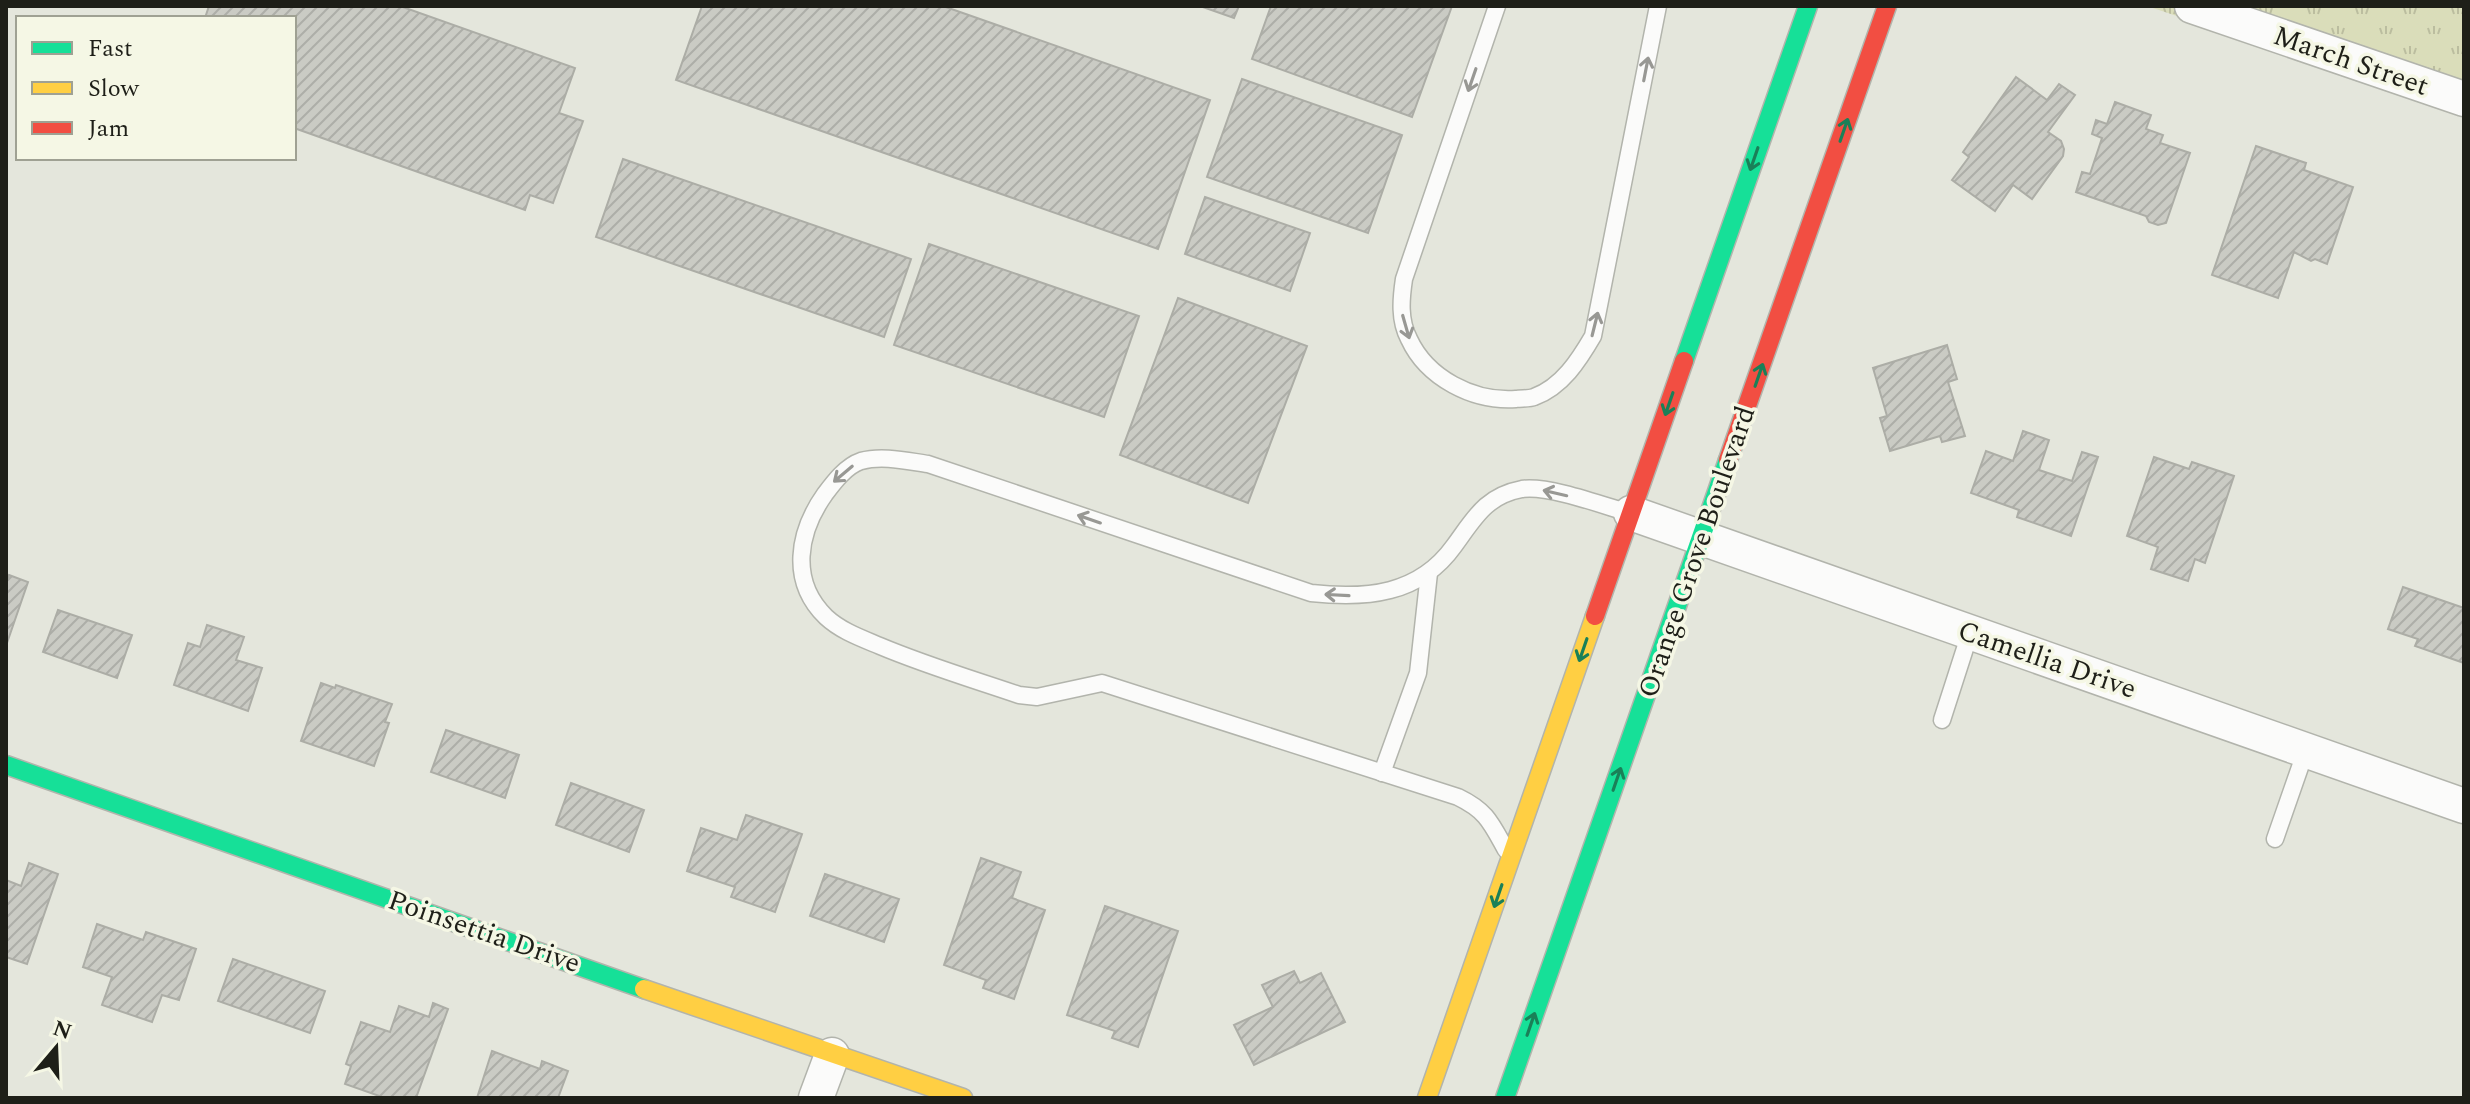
<svg xmlns="http://www.w3.org/2000/svg" width="2470" height="1104" viewBox="0 0 2470 1104" font-family="Spectral,serif">
  <style>
    .park { fill: url(#park-tufts) }
    .building { fill: url(#building-hatch); stroke: #acada6; stroke-width: 2 }
    .lines { fill: none; stroke-linecap: round; stroke-linejoin: round }
    .lane-casing { stroke: #b2b4ac; stroke-width: 19 }
    .street-casing { stroke: #b2b4ac; stroke-width: 37 }
    .fast-casing { stroke: #b2b4ac; stroke-width: 21 }
    .slow-casing { stroke: #b2b4ac; stroke-width: 21 }
    .jam-casing { stroke: #b2b4ac; stroke-width: 21 }
    .lane { stroke: #fbfbfa; stroke-width: 16 }
    .street { stroke: #fbfbfa; stroke-width: 34 }
    .fast { stroke: #16e098; stroke-width: 18 }
    .slow { stroke: #ffcf43; stroke-width: 18 }
    .jam { stroke: #f24e42; stroke-width: 18 }
    .oneway { stroke: #989894 }
    .oneway2 { stroke: #1a8058 }
    .labels { text-anchor: middle; dominant-baseline: central; stroke-width: 7; stroke-linejoin: round; paint-order: stroke }
    .street-label { font-size: 28px; fill: #1e1f18; stroke: #f5f7e5 }
  </style>
  <defs>
    <pattern id="park-tufts" width="24" height="20" patternUnits="userSpaceOnUse" patternTransform="scale(2)"><rect width="24" height="20" fill="#daddba"/><path d="M3 7l-1-3M5 7V3M7 7l1-3M15 17l-1-3M17 17v-4M19 17l1-3" fill="none" stroke="#bbbd9f"/></pattern>
    <pattern id="building-hatch" width="6" height="6" patternUnits="userSpaceOnUse" patternTransform="scale(2)"><rect width="6" height="6" fill="#cacbc4"/><path d="M-1 1l2-2M0 6l6-6M5 7l2-2" fill="none" stroke="#adaea8"/></pattern>
  </defs>
  <rect width="100%" height="100%" fill="#e4e6dc"/>
  <!-- park -->
  <path class="park" d="M2147,6H2464V113Z"/>
  <!-- building -->
  <g class="building">
    <path d="M209,6H400L575,68L559,113L583,121L553,203L530,195L525,210L294,128V18H205Z"/>
    <path d="M702,6H943L1210,100L1158,249L676,80Z"/>
    <path d="M1200,6H1239L1234,18Z"/>
    <path d="M1271,6H1452L1412,117L1252,59Z"/>
    <path d="M2016,77L2047,100L2059,84L2075,95L2048,132L2061,141L2064,149L2063,156L2032,199L2013,185L1995,211L1952,180L1969,157L1963,152Z"/>
    <path d="M1242,79L1402,135L1368,233L1207,177Z"/>
    <path d="M2115,102L2151,115L2146,129L2163,135L2160,143L2190,153L2166,223L2158,225L2149,222L2146,216L2076,192L2082,172L2090,174L2102,138L2092,134L2096,120L2107,124Z"/>
    <path d="M2256,146L2306,163L2304,170L2353,187L2327,264L2315,259L2311,261L2294,252L2278,298L2212,275Z"/>
    <path d="M623,159L911,259L884,337L596,237Z"/>
    <path d="M1205,197L1310,233L1290,291L1185,254Z"/>
    <path d="M929,244L1139,316L1104,417L894,345Z"/>
    <path d="M1178,298L1307,346L1248,503L1120,455Z"/>
    <path d="M1947,345L1957,379L1948,382L1965,436L1942,442L1940,436L1890,451L1880,418L1887,416L1873,368Z"/>
    <path d="M2023,431L2049,440L2039,470L2072,481L2082,452L2098,457L2071,536L2017,517L2019,510L1971,493L1986,451L2013,461Z"/>
    <path d="M2154,457L2189,469L2192,462L2234,476L2205,563L2195,559L2188,581L2151,569L2158,547L2127,536Z"/>
    <path d="M9,575L28,582L7,643L6,582Z"/>
    <path d="M2403,587L2464,608V663L2415,646L2418,639L2388,629Z"/>
    <path d="M58,610L132,635L117,678L43,652Z"/>
    <path d="M207,625L244,637L236,660L262,668L248,711L174,685L188,643L200,647Z"/>
    <path d="M321,683L335,688L336,685L392,704L385,722L389,723L374,766L301,741Z"/>
    <path d="M446,730L519,755L505,798L431,772Z"/>
    <path d="M571,783L644,810L629,852L556,825Z"/>
    <path d="M746,815L802,834L775,912L731,897L735,887L687,871L701,828L737,840Z"/>
    <path d="M981,858L1021,872L1012,898L1045,910L1014,999L983,988L986,980L944,965Z"/>
    <path d="M29,863L58,874L27,964L6,957V880L21,886Z"/>
    <path d="M825,874L899,899L884,942L810,916Z"/>
    <path d="M1105,906L1178,931L1138,1047L1112,1038L1115,1031L1067,1015Z"/>
    <path d="M97,924L143,940L146,932L196,949L179,1000L162,995L152,1022L102,1005L112,977L83,967Z"/>
    <path d="M233,959L325,991L310,1033L218,1001Z"/>
    <path d="M1294,971L1300,983L1321,973L1345,1022L1254,1065L1234,1025L1273,1007L1262,985Z"/>
    <path d="M433,1003L448,1009L416,1098H385L345,1084L351,1066L346,1064L361,1022L390,1032L399,1006L429,1017Z"/>
    <path d="M492,1051L540,1069L542,1061L568,1071L558,1098H477Z"/>
  </g>
  <g class="lines">
    <!-- lane casing -->
    <g class="lane-casing">
      <g id="lane">
        <path d="M1497,6L1404,279C1401,299 1399,320 1409,339C1427,378 1473,402 1516,399C1521,398 1529,399 1534,397C1562,387 1579,360 1593,336L1658,6"/>
        <path d="M1942,720L1970,633"/>
        <path d="M1382,773L1418,673L1429,573"/>
        <path d="M2275,839L2306,750"/>
        <path d="M1506,850C1491,823 1487,811 1458,797L1102,683L1037,697L1019,695C972,679 925,665 880,646C861,638 841,631 826,617C789,581 798,532 825,494C834,482 846,466 861,461C882,455 907,461 928,464L1311,593C1366,599 1419,595 1454,546C1474,519 1485,496 1522,489C1548,485 1602,505 1629,513"/>
      </g>
    </g>
    <!-- street casing -->
    <g class="street-casing">
      <g id="street">
        <path d="M2192,6L2464,99"/>
        <path d="M1631,513L2464,806"/>
        <path d="M816,1098L832,1055"/>
      </g>
    </g>
    <!-- fast casing -->
    <g class="fast-casing">
      <g id="fast">
        <path d="M1684,361L1808,6"/>
        <path d="M6,765L644,989"/>
        <path d="M1505,1098L1728,460"/>
      </g>
    </g>
    <!-- slow casing -->
    <g class="slow-casing">
      <g id="slow">
        <path d="M644,989L963,1098"/>
        <path d="M1427,1098L1595,616"/>
      </g>
    </g>
    <!-- jam casing -->
    <g class="jam-casing">
      <g id="jam">
        <path d="M1728,460L1887,6"/>
        <path d="M1595,616L1684,361"/>
      </g>
    </g>
    <!-- lane -->
    <use href="#lane" class="lane"/>
    <!-- street -->
    <use href="#street" class="street"/>
    <!-- fast -->
    <use href="#fast" class="fast"/>
    <!-- slow -->
    <use href="#slow" class="slow"/>
    <!-- jam -->
    <use href="#jam" class="jam"/>
  </g>
  <!-- one-way arrows -->
  <defs><path id="oneway-shaft" d="M-6 0H5M1.5-3L5.5 0L1.5 3" fill="none" stroke-width="1.6" stroke-linecap="round" stroke-linejoin="round" transform="scale(2)"/></defs>
  <g class="oneway">
    <use href="#oneway-shaft" transform="translate(1646 69) rotate(-79)"/>
    <use href="#oneway-shaft" transform="translate(1472 80) rotate(109)"/>
    <use href="#oneway-shaft" transform="translate(1595 324) rotate(-76)"/>
    <use href="#oneway-shaft" transform="translate(1406 327) rotate(74)"/>
    <use href="#oneway-shaft" transform="translate(843 474) rotate(140)"/>
    <use href="#oneway-shaft" transform="translate(1555 493) rotate(-167)"/>
    <use href="#oneway-shaft" transform="translate(1089 519) rotate(-161)"/>
    <use href="#oneway-shaft" transform="translate(1337 595) rotate(-177)"/>
  </g>
  <g class="oneway2">
    <use href="#oneway-shaft" transform="translate(1844 130) rotate(-71)"/>
    <use href="#oneway-shaft" transform="translate(1754 159) rotate(109)"/>
    <use href="#oneway-shaft" transform="translate(1759 375) rotate(-71)"/>
    <use href="#oneway-shaft" transform="translate(1669 404) rotate(109)"/>
    <use href="#oneway-shaft" transform="translate(1583 650) rotate(109)"/>
    <use href="#oneway-shaft" transform="translate(1617 779) rotate(-71)"/>
    <use href="#oneway-shaft" transform="translate(1498 896) rotate(109)"/>
    <use href="#oneway-shaft" transform="translate(1531 1024) rotate(-71)"/>
  </g>
  <g class="labels">
    <!-- street labels -->
    <g class="street-label">
      <text transform="translate(2351 61) rotate(19)">March Street</text>
      <text transform="translate(1697 552) rotate(-71)">Orange Grove Boulevard</text>
      <text transform="translate(2047 660) rotate(19)">Camellia Drive</text>
      <text transform="translate(484 932) rotate(19)">Poinsettia Drive</text>
    </g>
  </g>
  <!-- border -->
  <rect width="2470" height="1104" fill="none" stroke="#1e1f18" stroke-width="16"/>
  <!-- legend -->
  <rect x="16" y="16" width="280" height="144" fill="#f5f7e5" stroke="#9fa193" stroke-width="2"/>
  <rect x="32" y="42" width="40" height="12" fill="#16e098" stroke="#9fa193" stroke-width="2"/>
  <text x="88" y="56" font-size="24" fill="#1e1f18">Fast</text>
  <rect x="32" y="82" width="40" height="12" fill="#ffcf43" stroke="#9fa193" stroke-width="2"/>
  <text x="88" y="96" font-size="24" fill="#1e1f18">Slow</text>
  <rect x="32" y="122" width="40" height="12" fill="#f24e42" stroke="#9fa193" stroke-width="2"/>
  <text x="88" y="136" font-size="24" fill="#1e1f18">Jam</text>
  <!-- north arrow -->
  <g transform="translate(56 1048) rotate(19)" stroke="#f5f7e5" stroke-width="6" paint-order="stroke">
  <path d="M0-6L14 30L0 20L-14 30Z" fill="#1e1f18"/>
  <text y="-12" font-size="22" font-weight="bold" text-anchor="middle" fill="#1e1f18">N</text>
  </g>
</svg>
